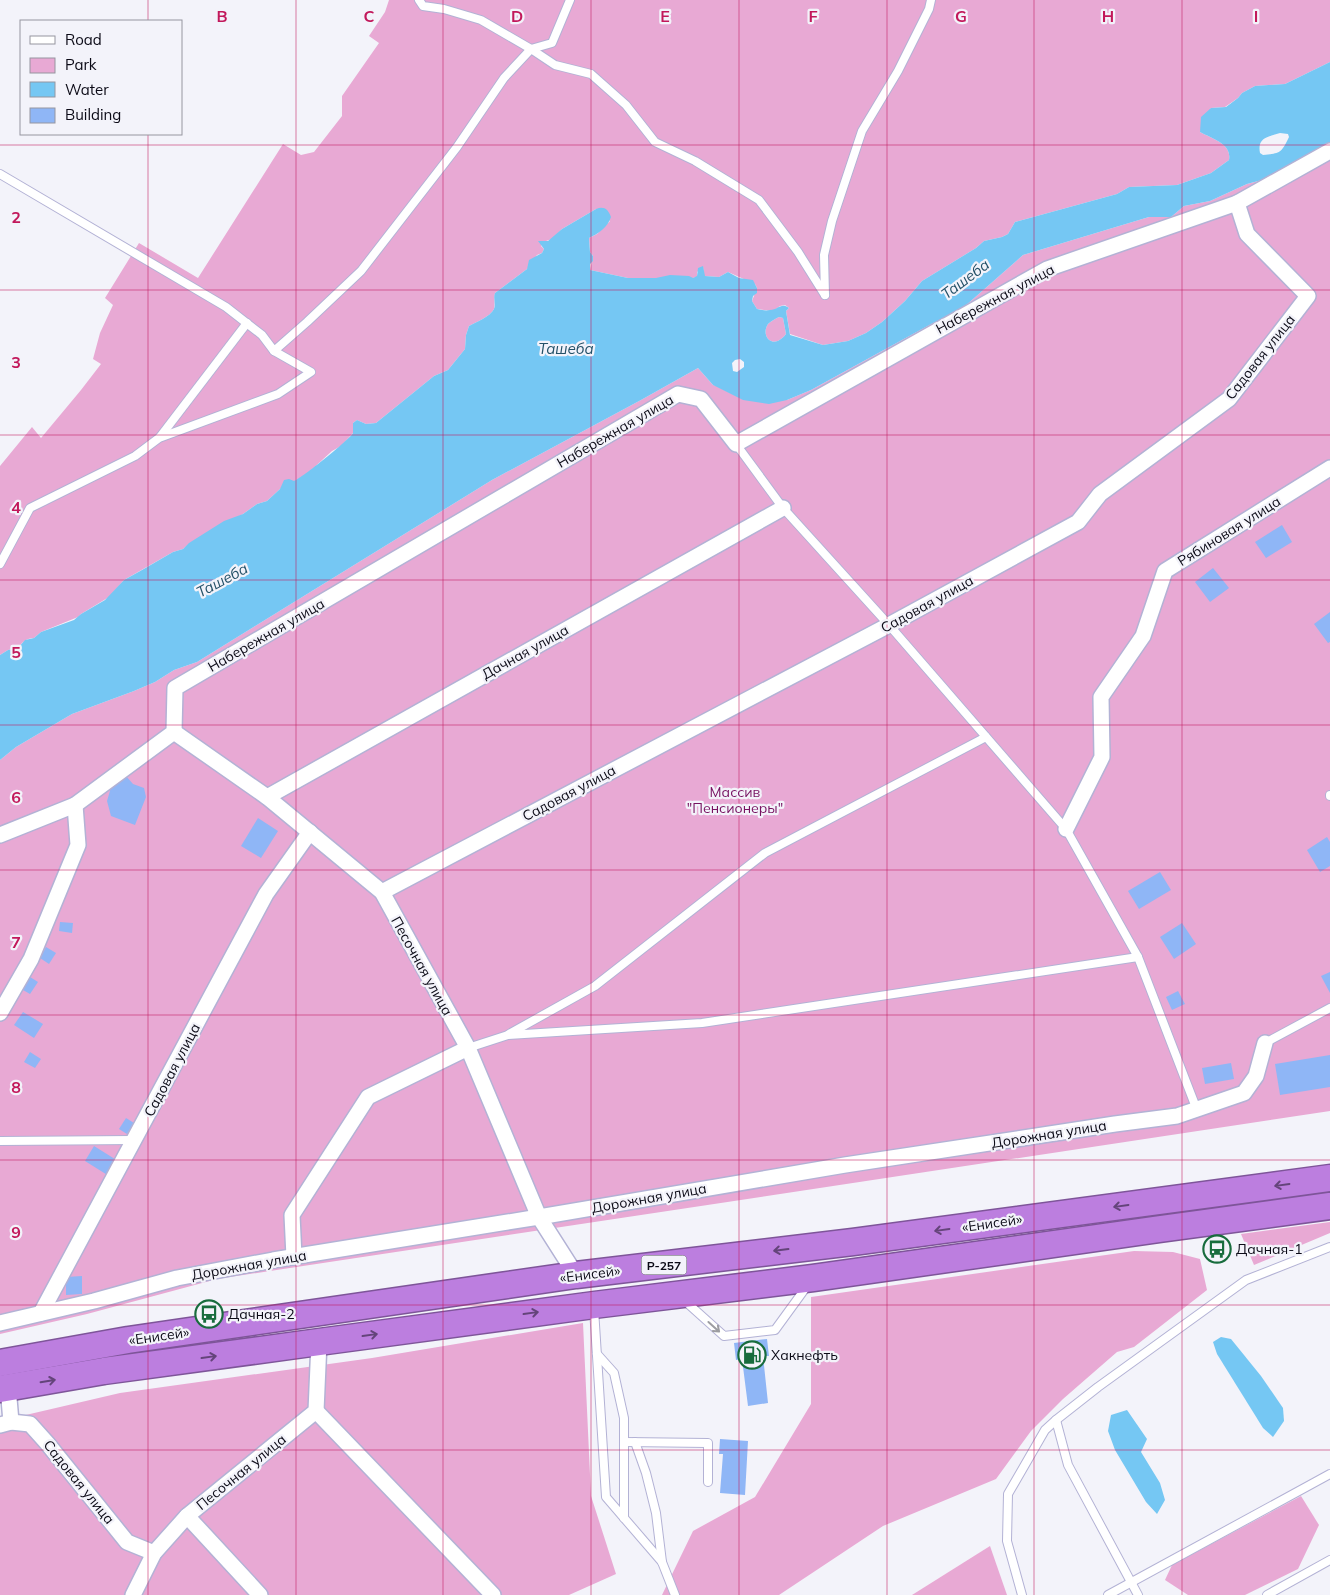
<svg xmlns="http://www.w3.org/2000/svg" width="1330" height="1595" viewBox="0 0 1330 1595" font-family="Mulish,sans-serif">
  <style>
    .green { fill: #e8a9d4 }
    .water { fill: #75c7f3; fill-rule: evenodd }
    .building { fill: #8fb6f6 }
    .lines { fill: none; stroke-linecap: round; stroke-linejoin: round }
    .lane-casing { stroke: #b3b2d5; stroke-width: 10 }
    .street-casing { stroke: #b3b2d5; stroke-width: 18 }
    .highway-casing { stroke: #7e5599; stroke-width: 29 }
    .lane { stroke: #fff; stroke-width: 8 }
    .street { stroke: #fff; stroke-width: 15 }
    .highway { stroke: #bc7edf; stroke-width: 26 }
    .oneway { stroke: #64447a }
    .oneway2 { stroke: #9d9da2 }
    .grid { fill: none; stroke: #c2185b; stroke-width: 1; stroke-opacity: 0.55 }
    .labels { text-anchor: middle; dominant-baseline: central; stroke-width: 4.5; stroke-linejoin: round; paint-order: stroke }
    .shield { fill: #f3f3fa; stroke: #51505a; stroke-width: 1 }
    .shield-label { font-size: 12px; font-weight: bold; fill: #0b0a16 }
    .street-label { font-size: 14px; fill: #0b0a16; stroke: #f3f3fa }
    .park-label { font-size: 14px; fill: #771261; stroke: #f3f3fa }
    .poi-label { font-size: 14px; fill: #0b0a16; stroke: #f3f3fa; text-anchor: start }
    .water-label { font-size: 15px; font-style: italic; fill: #245168; stroke: #f3f3fa }
    .grid-label { font-size: 16px; text-anchor: middle; font-weight: bold; fill: #c2185b; stroke: #f3f3fa; stroke-width: 4.5; stroke-linejoin: round; paint-order: stroke }
  </style>
  <rect width="100%" height="100%" fill="#f3f3fa"/>
  <!-- green -->
  <g class="green">
    <path d="M389,0H1330V62L1285,84L1255,86L1242,93L1238,98L1225,107L1211,108L1200,132C1213,139 1232,144 1229,160L1211,173L1177,185L1129,187L1117,194L1015,222L1008,234L1002,237L984,241L976,248L922,281L905,301L882,322L866,333L848,341L823,345L790,334L786,311L789,308L785,305L780,306L773,311L757,309L752,301L757,288L755,284L728,272L719,277L704,276L703,267L697,272V277L693,278H628L590,270L593,256L590,252L589,238L597,234L610,221L596,209L562,229L552,239L543,242L541,246L544,249L542,253L537,255L527,269L495,293C494,297 495,306 494,309C490,317 476,322 469,326L466,335L465,349L448,370L434,376L376,423L366,424L357,420L353,423V433L341,446L332,451L307,474L280,489L267,501L257,504L243,514L190,543L183,549L173,552L124,580L109,597L81,614L78,617L41,632L34,638C27,638 22,642 18,648L8,650L0,655V466L32,427L41,438L81,390L101,364L93,359L100,333L113,305L105,298L139,243L198,278L283,144L301,155L314,152L342,116V96L379,43L369,36L385,12Z"/>
    <path d="M1330,146V1111L217,1279L87,1314L0,1334V760L16,747L72,714L134,691L155,682L174,670L197,662L492,480L641,400L698,368L713,385L787,400L811,390L933,323L956,314L1023,255L1149,217H1171L1184,206L1210,201L1247,184L1280,175Z"/>
    <path d="M779,317L783,318L786,334C773,351 760,336 768,324C771,321 775,319 779,317Z"/>
    <path d="M1330,1222V1233L1254,1265L1241,1234Z"/>
    <path d="M1134,1251L1173,1252L1200,1259L1207,1290L1134,1347L1117,1352L1063,1399L1031,1431L996,1479L883,1526L779,1595H662L693,1531L755,1497L811,1404V1297Z"/>
    <path d="M583,1323L591,1496L616,1574L569,1595H0V1421L120,1393L372,1358Z"/>
    <path d="M1301,1496L1319,1525L1298,1569L1245,1595H1188L1165,1580L1172,1565Z"/>
    <path d="M990,1546L1007,1595H912Z"/>
  </g>
  <!-- water -->
  <g class="water">
    <path d="M1330,62V146L1280,175L1247,184L1210,201L1184,206L1171,217H1149L1023,255L956,314L933,323L811,390L787,400L769,404L743,400L713,385L698,368L641,400L492,480L197,662L174,670L155,682L134,691L72,714L16,747L0,760V655L8,650L18,648L25,640L34,638L41,632L74,620L81,614L105,600L124,580L142,570L173,552L183,549L189,543L224,521L243,514L257,504L267,501L280,489L284,480L289,479L294,481C302,478 349,440 353,433V423L357,420L366,424L376,423L434,376L448,370L465,349L466,335L469,326C476,322 490,317 494,309C496,304 493,298 495,293L527,269L529,260L542,253L544,249L538,241H548L562,229L596,209C604,206 608,209 611,217C608,227 598,234 589,238L590,252L593,256V261L590,264V270L628,278H656L670,275L689,276L693,278L697,276L698,268L703,266L705,276L719,277L728,272L739,278L753,280L757,288V293L753,296L752,301L757,309C761,310 766,311 770,310C778,310 781,302 789,308L786,311L790,335L823,345L848,341L866,333L882,322L905,301L922,281L976,248L984,241L1002,237L1008,234L1015,222L1117,194L1129,187L1177,185L1211,173L1229,160C1232,144 1213,139 1200,132L1201,117L1211,108L1226,107L1238,98L1242,93L1255,86L1285,84ZM1280,133L1288,134L1289,137C1281,154 1280,153 1263,155L1260,153C1257,137 1268,137 1280,133ZM779,317L783,318L786,334C773,351 760,336 768,324C771,321 775,319 779,317ZM740,359L744,362V367L737,372L733,371L732,363L735,360Z"/>
    <path d="M1221,1337L1231,1339L1261,1376L1283,1408L1284,1421L1273,1437L1263,1428L1217,1354L1213,1342Z"/>
    <path d="M1127,1410L1147,1439L1141,1452L1160,1483L1165,1500L1157,1514L1146,1502L1115,1450L1108,1431L1111,1415Z"/>
  </g>
  <!-- building -->
  <g class="building">
    <path d="M1282,525L1292,542L1266,558L1255,542Z"/>
    <path d="M1213,568L1229,588L1210,602L1195,582Z"/>
    <path d="M1330,612V642L1328,643L1314,624Z"/>
    <path d="M126,776L133,784L144,788L146,797L135,825L111,816L107,801L112,784Z"/>
    <path d="M258,818L278,831L261,858L241,846Z"/>
    <path d="M1327,837L1330,842V866L1320,872L1307,850Z"/>
    <path d="M1160,872L1171,890L1139,909L1128,891Z"/>
    <path d="M60,922L73,923L72,933L59,931Z"/>
    <path d="M1182,923L1196,944L1174,959L1160,937Z"/>
    <path d="M46,947L56,953L49,964L40,958Z"/>
    <path d="M1330,972V993L1321,976Z"/>
    <path d="M30,977L38,982L30,994L23,990Z"/>
    <path d="M1178,991L1185,1004L1172,1010L1166,997Z"/>
    <path d="M23,1012L43,1024L34,1038L14,1025Z"/>
    <path d="M30,1052L41,1059L35,1068L24,1062Z"/>
    <path d="M1330,1055V1087L1280,1095L1275,1064Z"/>
    <path d="M1231,1063L1234,1079L1205,1084L1202,1068Z"/>
    <path d="M126,1118L134,1123L127,1134L119,1129Z"/>
    <path d="M94,1146L118,1161L109,1176L85,1161Z"/>
    <path d="M82,1276V1294L66,1295V1277Z"/>
    <path d="M767,1339L769,1356H763L768,1403L748,1406L742,1359L736,1360L734,1343Z"/>
    <path d="M720,1439L748,1441L745,1495L720,1493L723,1454H719Z"/>
  </g>
  <g class="lines">
    <!-- lane casing -->
    <g class="lane-casing">
      <g id="lane">
        <path d="M419,0L423,6L444,9L481,20L531,49L555,65L591,74L626,105L655,142L695,161L759,200L798,252L825,295"/>
        <path d="M0,174L226,307L262,335L274,351L307,322L361,271L457,147L504,78L531,49L552,43L570,0"/>
        <path d="M825,295L824,255L832,221L862,131L898,71L929,9L931,0"/>
        <path d="M160,437L247,323"/>
        <path d="M736,444L783,508L889,625L1066,829L1138,957L1197,1110"/>
        <path d="M0,564L30,508L135,456L159,438L278,394L311,372L274,351"/>
        <path d="M1330,795V796"/>
        <path d="M509,1034L595,986L765,853L986,737"/>
        <path d="M1265,1043L1330,1008"/>
        <path d="M468,1048L508,1035L702,1023L1138,957"/>
        <path d="M0,1141L134,1140"/>
        <path d="M685,1301L724,1336L775,1330L807,1286"/>
        <path d="M594,1309L606,1497L662,1562L675,1595"/>
        <path d="M597,1354L614,1373L624,1418V1518"/>
        <path d="M1056,1420L1068,1465L1138,1595"/>
        <path d="M625,1442L708,1443V1482"/>
        <path d="M635,1442L646,1473L656,1513L662,1562"/>
        <path d="M1022,1595L1007,1541L1008,1494L1045,1430L1056,1420L1098,1387L1246,1280L1330,1247"/>
        <path d="M1108,1595L1330,1474"/>
        <path d="M1267,1595L1330,1560"/>
      </g>
    </g>
    <!-- street casing -->
    <g class="street-casing">
      <g id="street">
        <path d="M174,732L267,797L382,892L468,1048L539,1217L576,1275"/>
        <path d="M267,797L783,508"/>
        <path d="M1066,829L1102,757L1101,697L1143,636L1165,571L1330,468"/>
        <path d="M0,835L75,805L174,732L175,688L678,394L701,399L736,444L1047,269L1237,203L1330,151"/>
        <path d="M382,892L889,625L1078,522L1100,494L1229,399L1308,296L1247,234L1237,203"/>
        <path d="M0,1013L31,959L78,845L75,805"/>
        <path d="M294,1257L292,1215L368,1097L468,1048"/>
        <path d="M41,1313L266,894L310,832"/>
        <path d="M0,1323L94,1301L177,1278L273,1260L539,1217L845,1165L1115,1124L1177,1116L1244,1093L1256,1076L1265,1043"/>
        <path d="M8,1387L11,1422"/>
        <path d="M316,1411L493,1595"/>
        <path d="M0,1425L11,1422L30,1424L47,1443L127,1542L154,1553"/>
        <path d="M187,1516L260,1595"/>
        <path d="M133,1595L154,1553L187,1516L316,1411L319,1342"/>
      </g>
    </g>
    <!-- highway casing -->
    <g class="highway-casing">
      <g id="highway">
        <path d="M0,1363L128,1340L576,1275L853,1242L1330,1178"/>
        <path d="M0,1389L104,1371L319,1342L594,1305L813,1278L1160,1229L1330,1206"/>
      </g>
    </g>
    <!-- lane -->
    <use href="#lane" class="lane"/>
    <!-- street -->
    <use href="#street" class="street"/>
    <!-- highway -->
    <use href="#highway" class="highway"/>
  </g>
  <!-- one-way arrows -->
  <defs><path id="oneway-shaft" d="M-6 0H5M1.5-3L5.5 0L1.5 3" fill="none" stroke-width="1.6" stroke-linecap="round" stroke-linejoin="round" transform="scale(1.25)"/></defs>
  <g class="oneway">
    <use href="#oneway-shaft" transform="translate(1282 1185) rotate(172)"/>
    <use href="#oneway-shaft" transform="translate(1121 1206) rotate(172)"/>
    <use href="#oneway-shaft" transform="translate(942 1230) rotate(172)"/>
    <use href="#oneway-shaft" transform="translate(781 1250) rotate(173)"/>
    <use href="#oneway-shaft" transform="translate(531 1313) rotate(-8)"/>
    <use href="#oneway-shaft" transform="translate(370 1335) rotate(-8)"/>
    <use href="#oneway-shaft" transform="translate(209 1357) rotate(-8)"/>
    <use href="#oneway-shaft" transform="translate(48 1381) rotate(-9)"/>
  </g>
  <use class="oneway2" href="#oneway-shaft" transform="translate(714 1327) rotate(42)"/>
  <!-- grid -->
  <path class="grid" d="M148,0V21M296,0V1595M443,0V1595M591,0V1595M739,0V1595M887,0V1595M1034,0V1595M1182,0V1595M148,134V1595M0,145H1330M0,290H1330M0,435H1330M0,580H1330M0,725H1330M0,870H1330M0,1015H1330M0,1160H1330M0,1305H1330M0,1450H1330"/>
  <!-- icons -->
  <defs>
    <g id="bus-ring" transform="scale(1.4375)"><circle r="9.5" fill="#f3f3fa" stroke="#186c3d" stroke-width="1.5"/><path d="M-5-6H5V4H4V6H2V4H-2V6H-4V4H-5ZM-3.5-4V0h7V-4ZM-3.5 1.2v1.5H-2V1.2ZM2 1.2v1.5H3.5V1.2Z" fill="#186c3d"/></g>
    <g id="fuel-ring" transform="scale(1.4375)"><circle r="9.5" fill="#f3f3fa" stroke="#186c3d" stroke-width="1.5"/><path d="M-5.5-6h7V0h2V4h1.3V-2.5L3-4.5l.8-.8L6-3V5H2.5V1h-1V6h-7ZM-4.2-4.7v3.2H.2V-4.7Z" fill="#186c3d"/></g>
  </defs>
  <g fill-rule="evenodd">
    <use href="#bus-ring" x="1217" y="1249"/>
    <use href="#bus-ring" x="209" y="1314"/>
    <use href="#fuel-ring" x="752" y="1355"/>
  </g>
  <g class="labels">
    <!-- shield labels -->
    <rect class="shield" x="641.5" y="1255.5" width="45" height="19" rx="4"/>
    <g class="shield-label">
      <text x="664" y="1265">Р-257</text>
    </g>
    <!-- street labels -->
    <g class="street-label">
      <text transform="translate(995 299) rotate(-28)">Набережная улица</text>
      <text transform="translate(1260 357) rotate(-52)">Садовая улица</text>
      <text transform="translate(615 431) rotate(-30)">Набережная улица</text>
      <text transform="translate(1229 531) rotate(-32)">Рябиновая улица</text>
      <text transform="translate(927 604) rotate(-29)">Садовая улица</text>
      <text transform="translate(266 635) rotate(-30)">Набережная улица</text>
      <text transform="translate(525 652) rotate(-29)">Дачная улица</text>
      <text transform="translate(569 793) rotate(-28)">Садовая улица</text>
      <text transform="translate(422 966) rotate(61)">Песочная улица</text>
      <text transform="translate(172 1070) rotate(-62)">Садовая улица</text>
      <text transform="translate(1049 1134) rotate(-9)">Дорожная улица</text>
      <text transform="translate(649 1198) rotate(-10)">Дорожная улица</text>
      <text transform="translate(992 1223) rotate(-8)">«Енисей»</text>
      <text transform="translate(249 1265) rotate(-10)">Дорожная улица</text>
      <text transform="translate(590 1274) rotate(-7)">«Енисей»</text>
      <text transform="translate(159 1336) rotate(-8)">«Енисей»</text>
      <text transform="translate(241 1472) rotate(-39)">Песочная улица</text>
      <text transform="translate(79 1482) rotate(51)">Садовая улица</text>
    </g>
    <!-- park labels -->
    <g class="park-label">
      <text x="735" y="792">Массив<tspan x="735" dy="16">"Пенсионеры"</tspan></text>
    </g>
    <!-- poi labels -->
    <g class="poi-label">
      <text x="1236" y="1249">Дачная-1</text>
      <text x="228" y="1314">Дачная-2</text>
      <text x="771" y="1355">Хакнефть</text>
    </g>
    <!-- water labels -->
    <g class="water-label">
      <text transform="translate(965 279) rotate(-37)">Ташеба</text>
      <text x="566" y="348">Ташеба</text>
      <text transform="translate(222 580) rotate(-28)">Ташеба</text>
    </g>
  </g>
  <g class="grid-label">
    <text x="222" y="22">B</text>
    <text x="369" y="22">C</text>
    <text x="517" y="22">D</text>
    <text x="665" y="22">E</text>
    <text x="813" y="22">F</text>
    <text x="961" y="22">G</text>
    <text x="1108" y="22">H</text>
    <text x="1256" y="22">I</text>
    <text x="16" y="223">2</text>
    <text x="16" y="368">3</text>
    <text x="16" y="513">4</text>
    <text x="16" y="658">5</text>
    <text x="16" y="803">6</text>
    <text x="16" y="948">7</text>
    <text x="16" y="1093">8</text>
    <text x="16" y="1238">9</text>
  </g>
  <!-- legend -->
  <rect x="20" y="20" width="162" height="115" fill="#f3f3fa" stroke="#96969f"/>
  <rect x="30" y="36" width="25" height="8" fill="#ffffff" stroke="#96969f"/>
  <text x="65" y="45" font-size="15" fill="#0b0a16">Road</text>
  <rect x="30" y="58" width="25" height="15" fill="#e8a9d4" stroke="#96969f"/>
  <text x="65" y="70" font-size="15" fill="#0b0a16">Park</text>
  <rect x="30" y="82" width="25" height="15" fill="#75c7f3" stroke="#96969f"/>
  <text x="65" y="95" font-size="15" fill="#0b0a16">Water</text>
  <rect x="30" y="108" width="25" height="15" fill="#8fb6f6" stroke="#96969f"/>
  <text x="65" y="120" font-size="15" fill="#0b0a16">Building</text>
</svg>
